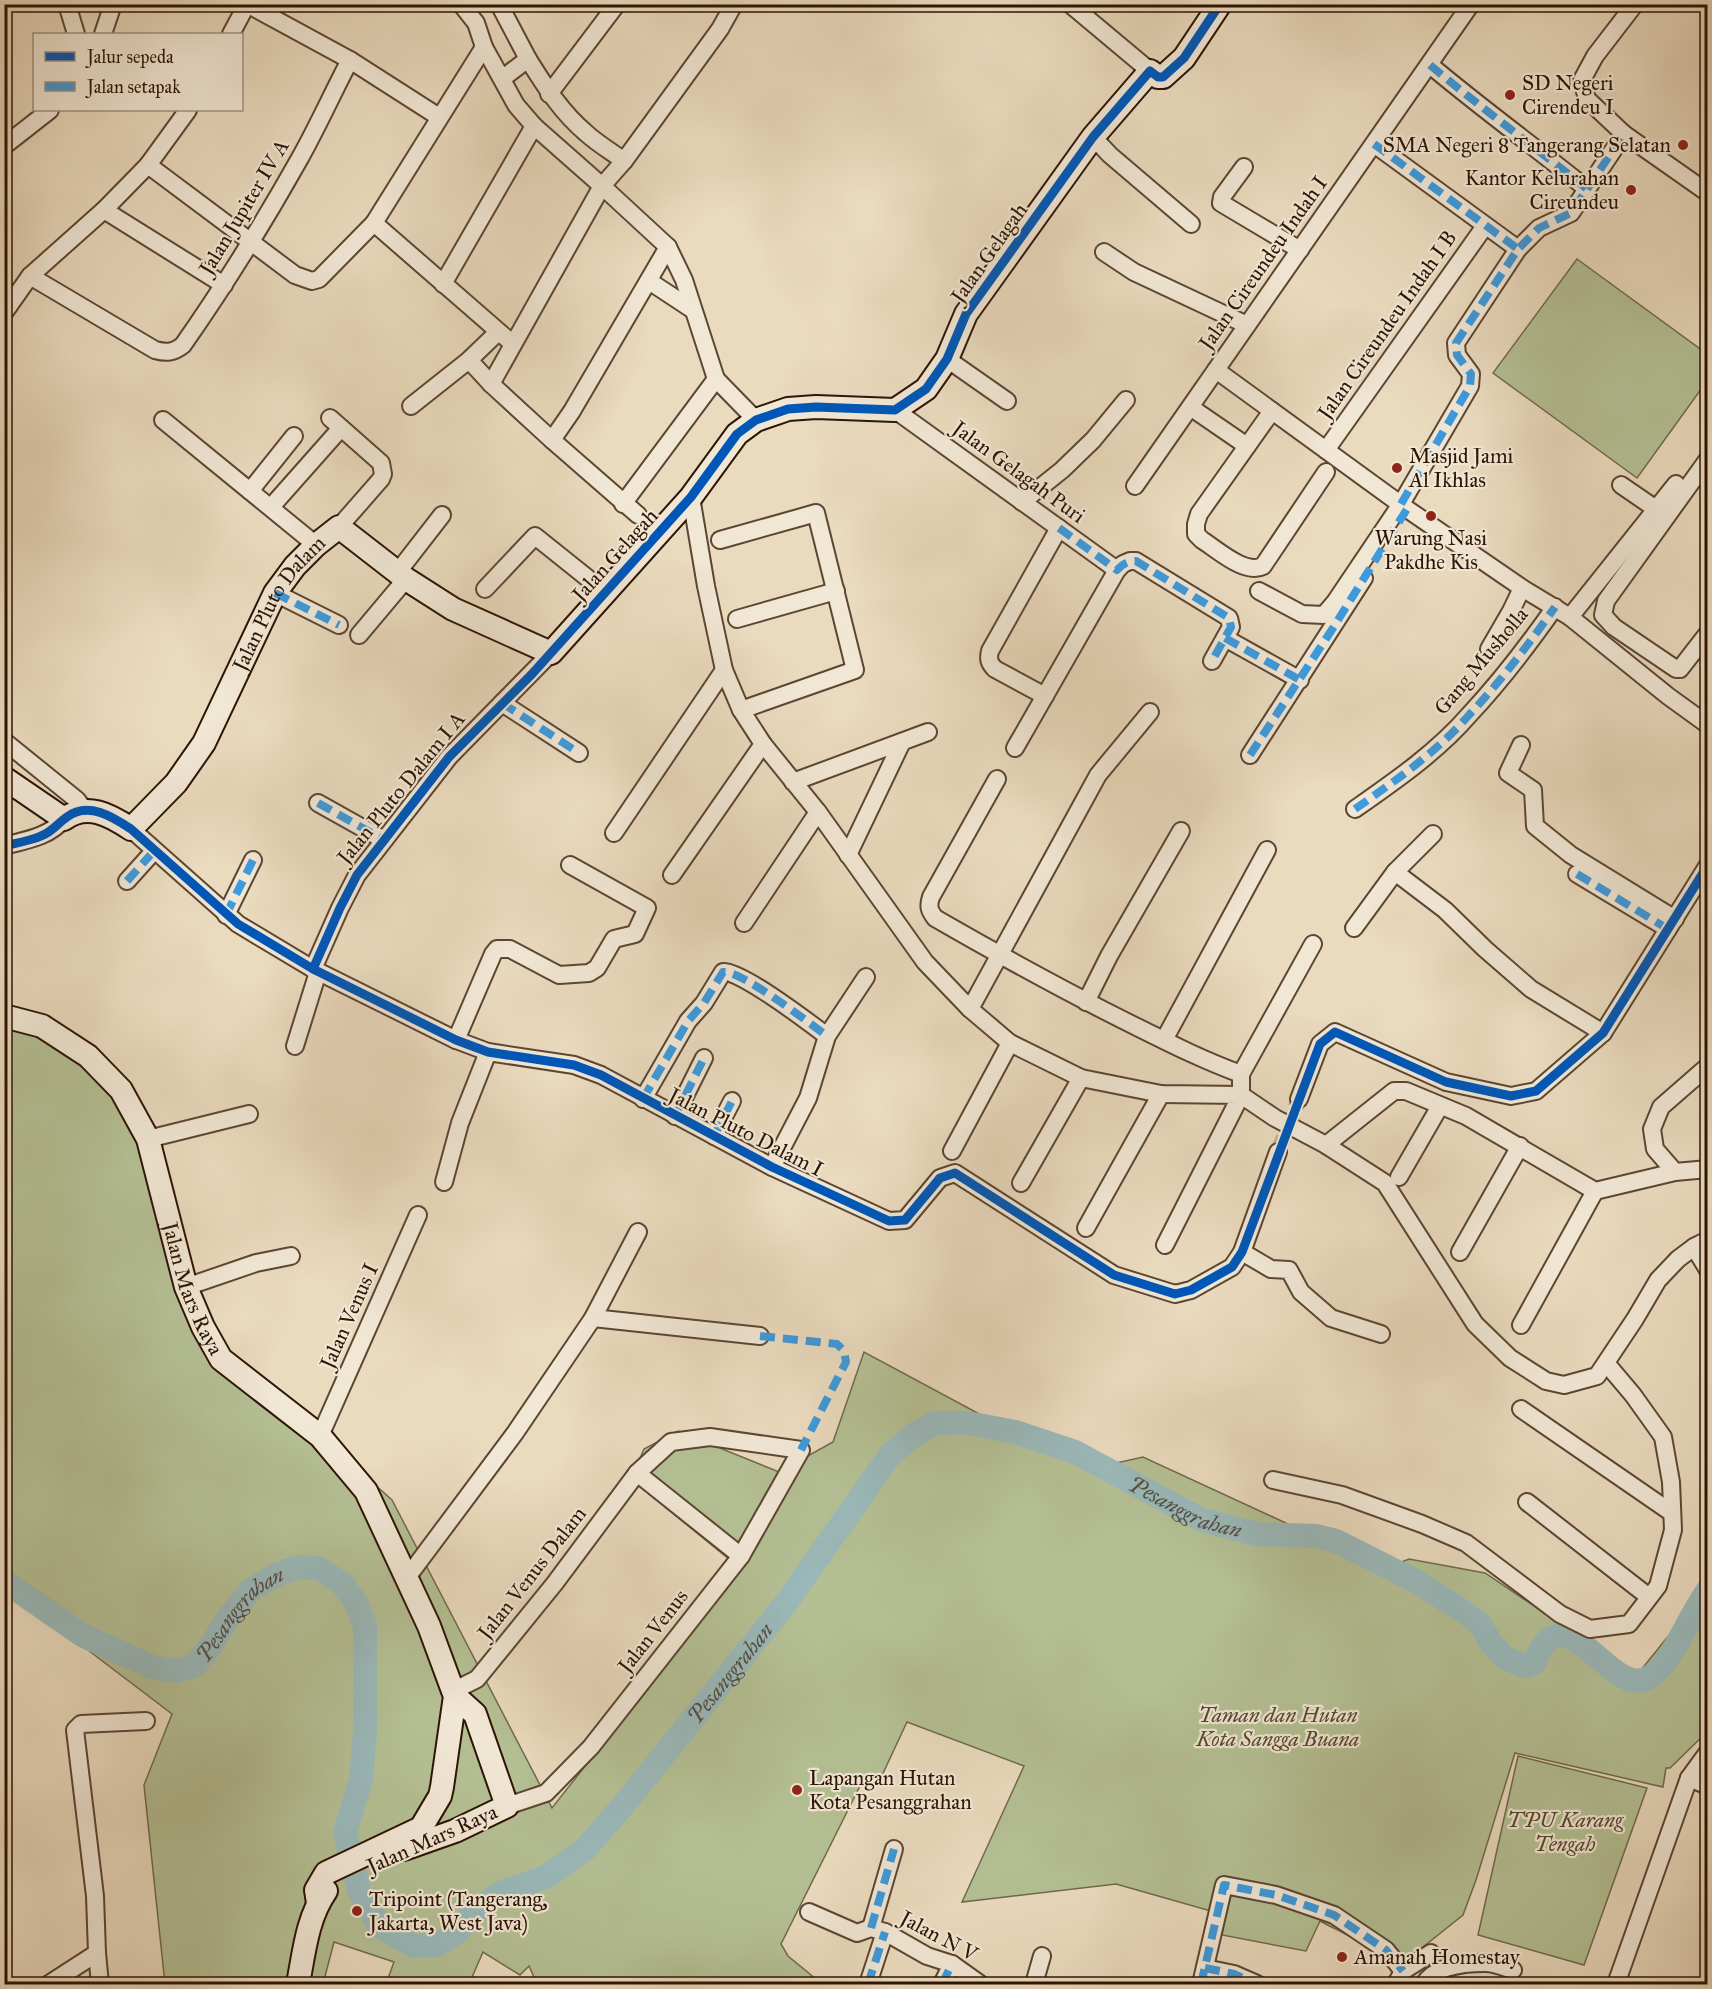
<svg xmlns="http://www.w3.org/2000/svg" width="1712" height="1989" viewBox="0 0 1712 1989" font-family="'IM FELL Great Primer',serif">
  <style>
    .green { fill: #b4c094; stroke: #706a4c; stroke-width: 1.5 }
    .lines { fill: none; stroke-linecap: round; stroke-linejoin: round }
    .river { stroke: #9ab9ba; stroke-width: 24 }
    .street-tunnel { stroke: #c4b299; stroke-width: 16; stroke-dasharray: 16 8; stroke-linecap: butt }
    .street-casing { stroke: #5c4632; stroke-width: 20 }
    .secondary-casing { stroke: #2d1403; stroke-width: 26 }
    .street { stroke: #f1e7d5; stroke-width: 16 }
    .secondary { stroke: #f1e7d5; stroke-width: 22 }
    .quiet { stroke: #3d9add; stroke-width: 8; stroke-dasharray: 15 8; stroke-linecap: butt }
    .cycleway-casing { stroke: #f1e7d5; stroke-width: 13 }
    .cycleway { stroke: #0057b8; stroke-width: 9 }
    .poi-dot { fill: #8f2418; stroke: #f1e7d5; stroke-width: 2 }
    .labels { text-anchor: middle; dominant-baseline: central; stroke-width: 4.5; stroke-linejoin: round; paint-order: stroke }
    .poi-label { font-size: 21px; fill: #2d1403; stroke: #f1e7d5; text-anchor: start }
    .street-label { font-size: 21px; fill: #2d1403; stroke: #f1e7d5 }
    .park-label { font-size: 21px; font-style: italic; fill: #56482e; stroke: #f1e7d5 }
    .water-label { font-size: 22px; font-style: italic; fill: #534e43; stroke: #f1e7d5 }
  </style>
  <rect width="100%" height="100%" fill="#eadabe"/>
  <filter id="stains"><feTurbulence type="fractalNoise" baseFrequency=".00333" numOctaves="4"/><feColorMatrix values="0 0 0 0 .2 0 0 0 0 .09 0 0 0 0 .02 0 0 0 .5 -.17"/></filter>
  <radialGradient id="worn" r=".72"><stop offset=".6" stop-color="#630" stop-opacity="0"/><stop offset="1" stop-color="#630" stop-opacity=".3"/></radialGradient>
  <!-- green -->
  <g class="green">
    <path d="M1577,259L1707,354V381L1637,478L1493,373Z"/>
    <path d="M29,1029L90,1062L138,1122L219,1372L318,1434L392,1500L552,1808L741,1569L631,1479L644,1449L678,1431L779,1472L833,1442L864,1352L1011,1431L1075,1452L1103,1466L1143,1457L1314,1536L1336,1541L1389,1567L1409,1559L1485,1573L1637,1675L1707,1588V1732L1670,1768H1666L1663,1787L1515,1753L1476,1880L1463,1915L1393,1971C1373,1945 1348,1936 1320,1921L1306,1951L1222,1935L1225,1915L1116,1884L962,1902L1024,1766L907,1722L878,1784L864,1778L781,1944L788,1956L822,1984H537L529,1966L520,1975L483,1952L469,1984H386L394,1962L334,1942L323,1984H165L144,1785L172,1714L5,1587L4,1030Z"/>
    <path d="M1518,1756L1647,1788L1584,1965L1478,1935Z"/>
  </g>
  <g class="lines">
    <!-- river -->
    <path class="river" id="s1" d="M4,1581L82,1635L152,1667L177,1671L195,1665L210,1647L228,1618L252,1589L276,1575L297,1567L318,1568L343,1584L357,1605L365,1626V1732L363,1754L361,1779L345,1832L352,1865L359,1890L379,1926L414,1946L437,1945L459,1931L474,1912L500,1893L548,1876L586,1848L621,1808L786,1603L891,1454L914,1435L935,1423H968L1015,1432L1075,1452L1202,1520L1257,1534L1316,1536L1336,1541L1419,1583L1466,1613L1481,1625L1490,1642L1505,1658L1525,1666L1534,1663C1538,1656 1542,1645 1548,1640C1579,1616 1615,1696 1648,1678C1671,1666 1691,1612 1708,1590"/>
    <!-- street-tunnel -->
    <path class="street-tunnel" d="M1278,1152L1299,1099"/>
    <!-- street casing -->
    <g class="street-casing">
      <g id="street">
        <path d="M67,4L76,34"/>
        <path d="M247,4L350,60L439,117"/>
        <path d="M461,4L476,23L484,47L516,105L534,126L602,186L491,384"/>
        <path d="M499,4L528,59"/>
        <path d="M1070,4L1150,71"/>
        <path d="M1635,4L1595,56L1582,80L1587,99L1624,134L1708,193"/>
        <path d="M103,34L113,4"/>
        <path d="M231,34L247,4"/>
        <path d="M1430,65C1481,108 1535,147 1587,189"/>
        <path d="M503,78L528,59C545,86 561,112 586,133C598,144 612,152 624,161L602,186L668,247L684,280L716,379L756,420"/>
        <path d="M549,94L617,4"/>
        <path d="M1093,137L1110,155L1191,224"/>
        <path d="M1374,144L1518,249"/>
        <path d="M4,146L50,110"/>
        <path d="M624,161L720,29L734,4"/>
        <path d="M148,165L295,275L312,281L319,279L374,223L484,47"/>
        <path d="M1244,167L1222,197L1221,203L1300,250"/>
        <path d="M104,210L224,285"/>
        <path d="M374,223L513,344"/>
        <path d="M1104,252L1134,272L1247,325"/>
        <path d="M30,276L155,350C166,353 173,353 183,345C225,285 264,222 300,158C318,126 333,92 350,60"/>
        <path d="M649,281L693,310"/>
        <path d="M443,284L534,126"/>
        <path d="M4,313L30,276L104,210L148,165L188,110"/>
        <path d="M947,359L1007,401"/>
        <path d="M469,360L491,384L552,440L638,515"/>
        <path d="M1216,370L1407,509L1522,588L1570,617L1668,696L1708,725"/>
        <path d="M411,406L469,360L498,332"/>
        <path d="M895,410L1117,570"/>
        <path d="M1196,411L1247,446"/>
        <path d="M1272,411L1199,514L1196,524V534L1202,540C1218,550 1245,575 1263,566L1326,472"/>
        <path d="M330,418L381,463L383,474L381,479L339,527"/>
        <path d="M163,420L316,545"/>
        <path d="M552,440L572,411L668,247"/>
        <path d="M1326,450L1485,226"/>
        <path d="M1708,459L1606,601L1603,615L1614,627L1676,669H1680L1708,633"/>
        <path d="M1621,485L1656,509"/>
        <path d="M1135,486L1471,4"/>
        <path d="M250,491L294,436"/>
        <path d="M691,497L706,586L724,670L741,710L763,744L818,812L925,962L970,1009"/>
        <path d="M1022,502L1062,470L1093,440L1126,400"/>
        <path d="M623,504L716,379"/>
        <path d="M271,507L341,428"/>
        <path d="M720,540L816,513L855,670L741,710"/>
        <path d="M397,573L442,515"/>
        <path d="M485,589L535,536L605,592"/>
        <path d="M1259,591L1302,614L1324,615L1335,602L1401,504L1470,386L1471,374L1457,355L1456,343L1518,249L1539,228L1571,213L1624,134"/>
        <path d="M275,593L339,625"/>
        <path d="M1570,617L1676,484"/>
        <path d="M737,619L836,591"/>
        <path d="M359,635L406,579"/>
        <path d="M1225,638L1300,680"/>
        <path d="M1489,649L1511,611L1522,588"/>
        <path d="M1045,696L995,669C989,663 988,659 990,651L1059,528"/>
        <path d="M502,703L579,753"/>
        <path d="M1150,712L1098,775L970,1009L1010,1043L1081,1078L1161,1094L1241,1095L1165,1245"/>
        <path d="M4,741L77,800L85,811"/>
        <path d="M1521,745L1508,773L1533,790L1535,826L1571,855L1675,919"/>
        <path d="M1015,748L1117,570L1123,564L1130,561H1136L1229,618L1231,627L1212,661"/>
        <path d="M1250,755L1364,578"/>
        <path d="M997,779L931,897C928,906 929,910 935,918C1001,956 1068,993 1137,1027C1171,1044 1205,1061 1241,1074"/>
        <path d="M793,782L928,732"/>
        <path d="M318,803L384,840"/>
        <path d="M1355,809C1395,781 1437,752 1469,715C1500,682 1529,644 1555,607"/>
        <path d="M131,829L238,924L313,969L456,1040L488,1052L574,1065L601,1075L772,1167L889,1221L905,1220L940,1178L955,1173L1114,1275L1175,1294L1191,1290L1232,1267L1242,1252L1278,1152"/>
        <path d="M614,833L724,670"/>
        <path d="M1433,834L1395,872L1445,910L1485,949L1531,989L1603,1033"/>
        <path d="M4,846C26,840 49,837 64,819"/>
        <path d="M848,855L902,742"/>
        <path d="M1577,874L1668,929"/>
        <path d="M672,875L763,744"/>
        <path d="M127,881L154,851"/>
        <path d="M226,915L253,860"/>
        <path d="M744,923L818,812"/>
        <path d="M1354,928L1395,872"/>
        <path d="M1313,944L1241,1074V1095L1275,1118L1326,1145L1385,1183L1475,1324L1510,1358L1546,1381L1564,1385L1597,1376L1635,1319L1658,1280L1678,1259L1694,1247"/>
        <path d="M313,969L340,908L357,875L449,757L551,653"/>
        <path d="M1086,1002L1109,956L1181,831"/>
        <path d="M456,1040L493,954L497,949H510L559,975L589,973L597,968L614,939L635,934L647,908L570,865"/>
        <path d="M1164,1040L1267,850"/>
        <path d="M295,1046L318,972"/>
        <path d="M643,1099L688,1021L704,1003L723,972C739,969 811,1024 827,1036"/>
        <path d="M1299,1099L1320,1044L1335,1032L1446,1082L1511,1096L1536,1091L1603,1033L1708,865"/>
        <path d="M675,1116L704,1058"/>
        <path d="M714,1136L732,1101"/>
        <path d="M148,1139L249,1114"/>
        <path d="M1326,1145L1394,1091H1406L1466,1116L1595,1191L1675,1172L1708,1169"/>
        <path d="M952,1151L1010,1043"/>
        <path d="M772,1167L808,1098L827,1036L866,977"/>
        <path d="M1675,1172L1655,1149L1652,1129L1661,1107L1708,1066"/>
        <path d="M1399,1177L1440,1106"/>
        <path d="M444,1182L460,1123L488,1052"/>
        <path d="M1021,1183L1081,1078"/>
        <path d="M1086,1228L1161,1094"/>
        <path d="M1708,1240L1694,1247L1708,1270"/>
        <path d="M1242,1252L1271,1269L1289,1270L1301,1292L1331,1318L1381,1334"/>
        <path d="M1460,1252L1520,1146"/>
        <path d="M186,1287L256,1263L291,1256"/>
        <path d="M593,1318L760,1336"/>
        <path d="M1521,1325L1595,1191"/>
        <path d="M1521,1409L1672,1513"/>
        <path d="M320,1436L418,1215"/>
        <path d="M637,1473L741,1556"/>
        <path d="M1273,1480L1342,1495L1422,1524L1466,1543L1560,1614L1590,1629L1629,1624L1658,1586L1673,1530L1671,1482L1663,1437L1633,1395L1606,1363"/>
        <path d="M1527,1502L1649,1597"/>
        <path d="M406,1579L515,1433L593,1318L638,1232"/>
        <path d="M453,1691L477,1679L555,1583L637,1473L671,1442L710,1437L801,1450L741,1556L591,1747L546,1793L507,1806"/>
        <path d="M1689,1778L1708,1786"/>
        <path d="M809,1912L857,1933L871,1928L885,1932L927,1956L952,1964L980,1984"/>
        <path d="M871,1928L894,1849"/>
        <path d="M97,1953L100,1984"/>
        <path d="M1205,1968L1234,1974L1257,1984"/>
        <path d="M49,1984L97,1953L95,1896L75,1730L81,1724L146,1721"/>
        <path d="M868,1984L885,1932"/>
        <path d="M942,1984L952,1964"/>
        <path d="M1034,1984L1042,1956"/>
        <path d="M1201,1984L1224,1885L1276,1895L1334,1915L1386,1950L1403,1971"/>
        <path d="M1396,1984L1403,1971L1431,1953"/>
        <path d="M1424,1984C1435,1966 1465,1963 1485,1963C1494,1963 1504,1967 1513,1970"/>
        <path d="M1616,1984L1689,1778L1708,1752"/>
      </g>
    </g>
    <!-- secondary casing -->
    <g class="secondary-casing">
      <g id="secondary">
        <path id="s2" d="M4,778L64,819C87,802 110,815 131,829L176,783L204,743L275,593L295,566L316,545L339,527L406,579L453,609L551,653L691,497L737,434L756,420L788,409L816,407L895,410L926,389L947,359L966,314L1093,137L1150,71L1158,77H1163L1184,58L1220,4"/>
        <path id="s3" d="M4,1016L42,1026L88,1056L121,1090L148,1139L186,1287L203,1327L221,1359L320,1436L366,1491L429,1626L453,1691L455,1696L442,1787L440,1796L421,1828L326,1873L316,1890L318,1903"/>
        <path d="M404,1849L455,1831L507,1806L475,1714L455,1696"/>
        <path d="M298,1984C304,1953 307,1918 326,1891"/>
      </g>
    </g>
    <!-- street -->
    <use href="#street" class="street"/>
    <!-- secondary -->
    <use href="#secondary" class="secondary"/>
    <!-- quiet -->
    <g class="quiet">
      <path d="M1430,65C1481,108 1535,147 1587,189"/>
      <path d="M1374,144L1518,249"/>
      <path d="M1401,504L1470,386L1471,374L1457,355L1456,343L1518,249L1539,228L1571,213L1624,134"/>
      <path d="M1059,528L1117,570C1123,564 1127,561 1136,561L1229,618L1231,627L1212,661"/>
      <path d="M275,593L339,625"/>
      <path d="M1225,638L1300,680"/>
      <path d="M502,703L579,753"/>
      <path d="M1250,755L1333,628L1407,509"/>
      <path d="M318,803L384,840"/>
      <path d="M1355,809C1395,781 1437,752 1469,715C1500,682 1529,644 1555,607"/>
      <path d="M1577,874L1668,929"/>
      <path d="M127,881L154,851"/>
      <path d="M226,915L253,860"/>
      <path d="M643,1099L688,1021L704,1003L723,972C739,969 811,1024 827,1036"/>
      <path d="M675,1116L704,1058"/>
      <path d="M714,1136L732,1101"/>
      <path d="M760,1336L837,1344L844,1351L846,1362L801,1450"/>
      <path d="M871,1928L894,1849"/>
      <path d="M1205,1968L1234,1974L1257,1984"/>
      <path d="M868,1984L885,1932"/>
      <path d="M942,1984L952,1964"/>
      <path d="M1201,1984L1224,1885L1276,1895L1334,1915L1386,1950L1403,1971"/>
    </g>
    <!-- cycleway casing -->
    <g class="cycleway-casing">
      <g id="cycleway">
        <path d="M4,846C16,843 30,841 41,836C52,832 58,823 67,817C88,801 113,817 131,829L238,924L313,969L456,1040L488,1052L574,1065L601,1075L772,1167L889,1221L905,1220L940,1178L955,1173L1114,1275L1175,1294L1191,1290L1232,1267L1242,1252L1320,1044L1335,1032L1446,1082L1511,1096L1536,1091L1603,1033L1708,865"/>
        <path d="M313,969L340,908L357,875L449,757L532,674L691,497L737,434L756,420L788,409L816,407L895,410L926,389L947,359L966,314L1093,137L1150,71L1158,77H1163L1184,58L1220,4"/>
      </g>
    </g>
    <!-- cycleway -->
    <use href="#cycleway" class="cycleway"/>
  </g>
  <!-- markers -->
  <g class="poi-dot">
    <circle cx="1510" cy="95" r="6"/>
    <circle cx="1683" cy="145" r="6"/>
    <circle cx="1631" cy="190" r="6"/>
    <circle cx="1397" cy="468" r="6"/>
    <circle cx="1431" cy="516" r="6"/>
    <circle cx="797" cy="1790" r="6"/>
    <circle cx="357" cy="1911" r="6"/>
    <circle cx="1342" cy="1957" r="6"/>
  </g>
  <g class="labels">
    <!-- poi labels -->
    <g class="poi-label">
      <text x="1522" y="83">SD Negeri<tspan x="1522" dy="24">Cirendeu I</tspan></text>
      <text x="1671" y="145" text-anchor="end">SMA Negeri 8 Tangerang Selatan</text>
      <text x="1619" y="178" text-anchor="end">Kantor Kelurahan<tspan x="1619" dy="24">Cireundeu</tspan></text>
      <text x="1409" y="456">Masjid Jami<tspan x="1409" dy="24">Al Ikhlas</tspan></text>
      <text x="1431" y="538" text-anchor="middle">Warung Nasi<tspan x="1431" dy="24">Pakdhe Kis</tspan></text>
      <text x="809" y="1778">Lapangan Hutan<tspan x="809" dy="24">Kota Pesanggrahan</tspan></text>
      <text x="369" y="1899">Tripoint (Tangerang,<tspan x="369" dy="24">Jakarta, West Java)</tspan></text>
      <text x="1354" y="1957">Amanah Homestay</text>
    </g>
    <!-- street labels -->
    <g class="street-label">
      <text transform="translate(244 207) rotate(-59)">Jalan Jupiter IV A</text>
      <text transform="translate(989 253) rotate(-55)">Jalan Gelagah</text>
      <text transform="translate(1263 263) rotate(-55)">Jalan Cireundeu Indah I</text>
      <text transform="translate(1387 325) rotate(-55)">Jalan Cireundeu Indah I B</text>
      <text transform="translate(1019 472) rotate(36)">Jalan Gelagah Puri</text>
      <text transform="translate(615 555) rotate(-48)">Jalan Gelagah</text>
      <text stroke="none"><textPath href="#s2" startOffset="418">Jalan Pluto Dalam</textPath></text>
      <text transform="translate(1481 661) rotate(-50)">Gang Musholla</text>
      <text transform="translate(401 788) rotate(-51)">Jalan Pluto Dalam I A</text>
      <text transform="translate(746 1132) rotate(27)">Jalan Pluto Dalam I</text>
      <text stroke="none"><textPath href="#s3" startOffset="354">Jalan Mars Raya</textPath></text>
      <text transform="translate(349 1316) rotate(-66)">Jalan Venus I</text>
      <text transform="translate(532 1573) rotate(-52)">Jalan Venus Dalam</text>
      <text transform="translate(653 1631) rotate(-52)">Jalan Venus</text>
      <text transform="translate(432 1839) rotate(-24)">Jalan Mars Raya</text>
      <text transform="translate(939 1936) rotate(28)">Jalan N V</text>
    </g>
    <!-- park labels -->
    <g class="park-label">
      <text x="1278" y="1715">Taman dan Hutan<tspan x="1278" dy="24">Kota Sangga Buana</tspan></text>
      <text x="1565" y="1820">TPU Karang<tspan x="1565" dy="24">Tengah</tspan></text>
    </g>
    <!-- water labels -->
    <g class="water-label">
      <text stroke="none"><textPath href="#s1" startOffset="1834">Pesanggrahan</textPath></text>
      <text stroke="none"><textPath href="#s1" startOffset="285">Pesanggrahan</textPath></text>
      <text stroke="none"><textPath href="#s1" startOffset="1240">Pesanggrahan</textPath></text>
    </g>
  </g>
  <!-- margin -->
  <rect width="1712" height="1989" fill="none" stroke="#eadabe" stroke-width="24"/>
  <rect x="6" y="6" width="1700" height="1977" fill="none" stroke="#2d1403" stroke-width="3"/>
  <rect x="12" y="12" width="1688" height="1965" fill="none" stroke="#2d1403" stroke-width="1.5"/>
  <!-- legend -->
  <rect x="33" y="33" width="210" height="78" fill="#f1e7d5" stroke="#a39381" stroke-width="1.5"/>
  <rect x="45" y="52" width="30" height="9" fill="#0057b8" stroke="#a39381" stroke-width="1.5"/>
  <text x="87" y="63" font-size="18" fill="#2d1403">Jalur sepeda</text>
  <rect x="45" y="82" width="30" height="9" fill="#3d9add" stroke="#a39381" stroke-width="1.5"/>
  <text x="87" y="93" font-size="18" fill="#2d1403">Jalan setapak</text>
  <rect width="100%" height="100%" filter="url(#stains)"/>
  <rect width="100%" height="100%" fill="url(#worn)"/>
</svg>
